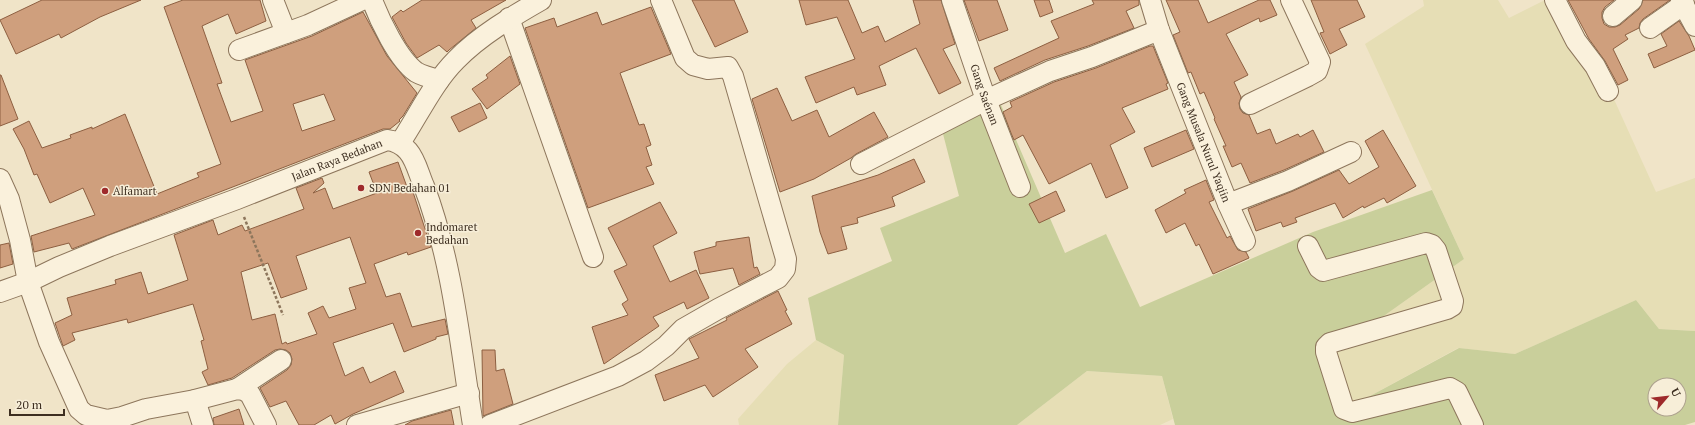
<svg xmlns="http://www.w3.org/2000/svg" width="1695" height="425" viewBox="0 0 1695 425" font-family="'PT Serif',serif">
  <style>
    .farmland { fill: #e6deb5 }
    .green { fill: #c9cf9b; fill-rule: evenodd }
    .building { fill: #cf9f7d; stroke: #8d5f41; fill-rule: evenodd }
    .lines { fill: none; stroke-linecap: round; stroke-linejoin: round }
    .minor-casing { stroke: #8d765c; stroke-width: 22 }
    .path { stroke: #8d765c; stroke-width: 2.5; stroke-dasharray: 3 2; stroke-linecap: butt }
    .minor { stroke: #faf1dc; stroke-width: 20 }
    .poi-dot { fill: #9e2a2b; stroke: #f7eed8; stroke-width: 1.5 }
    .labels { text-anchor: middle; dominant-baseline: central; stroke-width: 3; stroke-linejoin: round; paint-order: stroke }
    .street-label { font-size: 11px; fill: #3d2e20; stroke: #f7eed8 }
    .poi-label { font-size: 11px; fill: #3d2e20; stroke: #f7eed8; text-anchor: start }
  </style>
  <rect width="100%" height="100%" fill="#f0e4c8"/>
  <!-- farmland -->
  <g class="farmland">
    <path d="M1423,0H1498L1509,18L1545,0L1598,64L1656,192L1695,178V331L1659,329L1636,300L1515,354L1458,348L1346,409L1319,362L1464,259L1365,44L1424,6Z"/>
    <path d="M816,340L844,355L838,425H739L738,419L787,364Z"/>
    <path d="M1087,371L1162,376L1173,419L1160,425H1017Z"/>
  </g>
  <!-- green -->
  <path class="green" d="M1001,105L1065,253L1106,234L1140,307L1313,232L1432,190L1464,259L1319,362L1346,409L1459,348L1515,354L1636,300L1659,329L1695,331V422L1685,425H1175L1162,376L1087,371L1017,425H838L844,355L816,340L808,298L892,261L880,228L959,196L942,130ZM1655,385H1679V409H1655Z"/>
  <!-- building -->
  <g class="building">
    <path d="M42,0H141L100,17L61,38L59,34L16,54L0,20Z"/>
    <path d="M183,0H260L266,21L236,34L228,14L202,26L222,83L217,84L231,122L263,111L245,60L312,36L363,12L387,56L417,93L403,116L399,120L400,121L390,129H383L72,249L69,243L34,252L31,236L95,215L83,188L50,203L37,174L34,175L24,149L13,129L29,121L42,148L71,138L70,135L92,127V129L125,114L157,194L199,177L197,173L221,164L164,7ZM324,94L335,120L302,131L293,104Z"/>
    <path d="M422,0H506L471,20L476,28L449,50L447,52L439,45L417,58L406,43L392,17L401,10L403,12Z"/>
    <path d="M692,0H734L748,32L715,47Z"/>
    <path d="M799,0H848L862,33L878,26L885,42L920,24L913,0H941L955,44L943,49L961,83L939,94L916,48L879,66L886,85L857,95L854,87L816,103L805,77L855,59L837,17L806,25Z"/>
    <path d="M964,0H997L1008,30L979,41Z"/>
    <path d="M1034,0H1049L1053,12L1040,17Z"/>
    <path d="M1092,0H1139V5L1126,11L1134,28L1088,46L1045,60L1000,81L994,68L1059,38L1051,21L1094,4Z"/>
    <path d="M1166,0H1198L1208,23L1259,0H1270L1277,15L1260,22L1259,18L1226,34L1248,75L1234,82L1241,97L1239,103L1240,109L1243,113L1249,115L1257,134L1270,129L1276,144L1298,134L1300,137L1313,130L1324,152L1284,170L1250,183L1241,163L1232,167L1223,146H1226L1214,119L1215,118L1204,92L1200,94L1191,72L1188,73L1173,35L1180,32Z"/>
    <path d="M1311,0H1357L1365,17L1339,29L1347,45L1330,54L1320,33L1324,32Z"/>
    <path d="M1568,0H1614L1605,7L1602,12V18L1604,24L1609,27H1615L1620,25L1639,9L1643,0H1670L1643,19L1640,23L1639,28L1625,35L1628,39L1613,49L1628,80L1618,85L1605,61L1589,39Z"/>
    <path d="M651,7L671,54L620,73L639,125L644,124L651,145L646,147L652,165L646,167L654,184L588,208L525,28L554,18L557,27L597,12L602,25Z"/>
    <path d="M1679,21L1689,36L1695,50L1654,68L1648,54L1667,46L1661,34Z"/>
    <path d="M1150,46H1153L1168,83L1166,84L1168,89L1122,108L1135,132L1110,145L1128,188L1106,198L1091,163L1049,184L1023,135L1014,140L1011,133L1003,112L1012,107L1010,102L1054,82L1096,68Z"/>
    <path d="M510,56L520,84L487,109L472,89L488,78L486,75Z"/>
    <path d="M0,75H1L18,119L0,126Z"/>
    <path d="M777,88L792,121L817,110L829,137L874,112L888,137L856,154L851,158L814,179L780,192L752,99Z"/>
    <path d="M480,103L487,118L459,132L451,117Z"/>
    <path d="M1186,130L1194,149L1152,167L1144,148Z"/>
    <path d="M1383,130L1416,186L1387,203L1384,198L1364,208L1363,206L1343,218L1335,203L1295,218L1297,222L1283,227L1281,222L1256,231L1248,209L1293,191L1339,170L1349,184L1379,167L1365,141Z"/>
    <path d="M914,159L925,182L892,197L895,206L857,218L858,223L841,227L847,249L828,254L820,232L812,196L878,175Z"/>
    <path d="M398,162L407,187L411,186L431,247L408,255L407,252L374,264L386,297L400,293L412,327L445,319L448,334L436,337V339L404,352L393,323L333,343L345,376L363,367L370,383L395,371L404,392L353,414L335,424L331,415L314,425H299L286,401L270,407L260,388L287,370L291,365L292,359L290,353L286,350L280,349L275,350L232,378L208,385L202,372L208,369L201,341L204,340L193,304L128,323L127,319L72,333L75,340L63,346L55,323L72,315L67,298L116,284L115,280L141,272L148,294L188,280L174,235L213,220L218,235L242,225L245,231L304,209L296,188L322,178L324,183L313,193L325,188L333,209L377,193L369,172ZM350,237L366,283L349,288L356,309L329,318L323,306L308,313L317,334L287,344L286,342L282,344L275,314L252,320L241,272L268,263L281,298L307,289L296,256Z"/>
    <path d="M1206,180L1214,200L1209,202L1227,238L1230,236L1238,250L1246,252L1249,258L1213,274L1199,244L1196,246L1185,223L1166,233L1155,210L1186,193L1184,190Z"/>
    <path d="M1056,191L1065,211L1039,223L1029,204Z"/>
    <path d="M660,202L677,233L653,246L670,282L696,270L709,298L687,309L684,302L653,317L659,326L604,364L592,327L628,315L622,304L628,300L614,271L627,265L608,228Z"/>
    <path d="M749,237L754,268L757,267L760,274L739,285L733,268L700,274L694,252L716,246V242Z"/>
    <path d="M9,243L13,264L0,268V245Z"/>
    <path d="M778,291L787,310L785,311L792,324L745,349L758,367L713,397L705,385L664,401L655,375L699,358L689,339L727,320L726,318Z"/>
    <path d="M482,350H495L496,371L504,369L513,404L483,416Z"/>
    <path d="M239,409L244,425H214L213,418Z"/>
    <path d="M451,410L454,425H405L412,421Z"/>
  </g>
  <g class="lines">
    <!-- minor casing -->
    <g class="minor-casing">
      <g id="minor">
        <path d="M273,0L286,33"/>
        <path d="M372,0C380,21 398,59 416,72C423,76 431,78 439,80"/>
        <path id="s1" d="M952,0L986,100L1020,187"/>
        <path id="s2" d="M1150,0L1159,30L1228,204L1288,181L1351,152"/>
        <path d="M1555,0L1576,41L1595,66L1608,91"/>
        <path d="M1681,0L1695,26"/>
        <path d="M1613,16L1632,0"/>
        <path d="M509,18L593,257"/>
        <path d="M1650,28L1684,4"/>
        <path d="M239,50L308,25L362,0"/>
        <path d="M1250,104L1308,76L1317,71L1320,62L1291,0"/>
        <path d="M400,143C418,116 433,83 456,60C479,36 513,16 541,0"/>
        <path d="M861,164L986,100L1050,71L1092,57L1159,30"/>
        <path d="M0,179L9,199L20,240L28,282L49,342L79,409L86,415L107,420L122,417L146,409L195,400L237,389L244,390L250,394L266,425"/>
        <path d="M1228,204L1245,241"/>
        <path d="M1308,246L1319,268L1323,271L1426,243L1432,245L1436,250L1453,301L1452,306L1447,309L1330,343L1326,347V352L1344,409L1352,412L1450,388L1457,392L1473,425"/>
        <path id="s3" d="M0,292L28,282L59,267L110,246L237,199L387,140C396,141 402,144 408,151C416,160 419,175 424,186C453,263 460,345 473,425"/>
        <path d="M237,389L281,360"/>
        <path d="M195,400L203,425"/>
        <path d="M357,425L469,393"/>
        <path d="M490,425L618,376L646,361L666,346L683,329L718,309L778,278L785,269L786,259L733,76L728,67L708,69L693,65L685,58L661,0"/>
      </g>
    </g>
    <!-- path -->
    <path class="path" d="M244,217L283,315"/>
    <!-- minor -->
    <use href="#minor" class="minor"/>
  </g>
  <!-- markers -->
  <g class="poi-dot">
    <circle cx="361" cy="188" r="4"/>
    <circle cx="105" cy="191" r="4"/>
    <circle cx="418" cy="233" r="4"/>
  </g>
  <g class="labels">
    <!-- street labels -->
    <g class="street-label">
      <text stroke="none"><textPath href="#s1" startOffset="100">Gang Saénan</textPath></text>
      <text stroke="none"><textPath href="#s2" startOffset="152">Gang Musala Nurul Yaqiin</textPath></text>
      <text stroke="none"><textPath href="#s3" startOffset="362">Jalan Raya Bedahan</textPath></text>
    </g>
    <!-- poi labels -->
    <g class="poi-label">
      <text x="369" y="188">SDN Bedahan 01</text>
      <text x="113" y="191">Alfamart</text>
      <text x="426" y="227">Indomaret<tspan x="426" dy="13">Bedahan</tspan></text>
    </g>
  </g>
  <!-- north arrow -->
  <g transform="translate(1667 397) rotate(62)"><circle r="19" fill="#f7eed8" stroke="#ada18e"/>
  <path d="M0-3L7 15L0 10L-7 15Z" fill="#9e2a2b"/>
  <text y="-6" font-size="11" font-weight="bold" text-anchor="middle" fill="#3d2e20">U</text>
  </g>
  <!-- scale -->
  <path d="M10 409v6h54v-6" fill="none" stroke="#3d2e20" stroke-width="2"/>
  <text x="16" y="409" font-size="12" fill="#3d2e20" stroke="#f7eed8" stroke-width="3" paint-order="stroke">20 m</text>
</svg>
